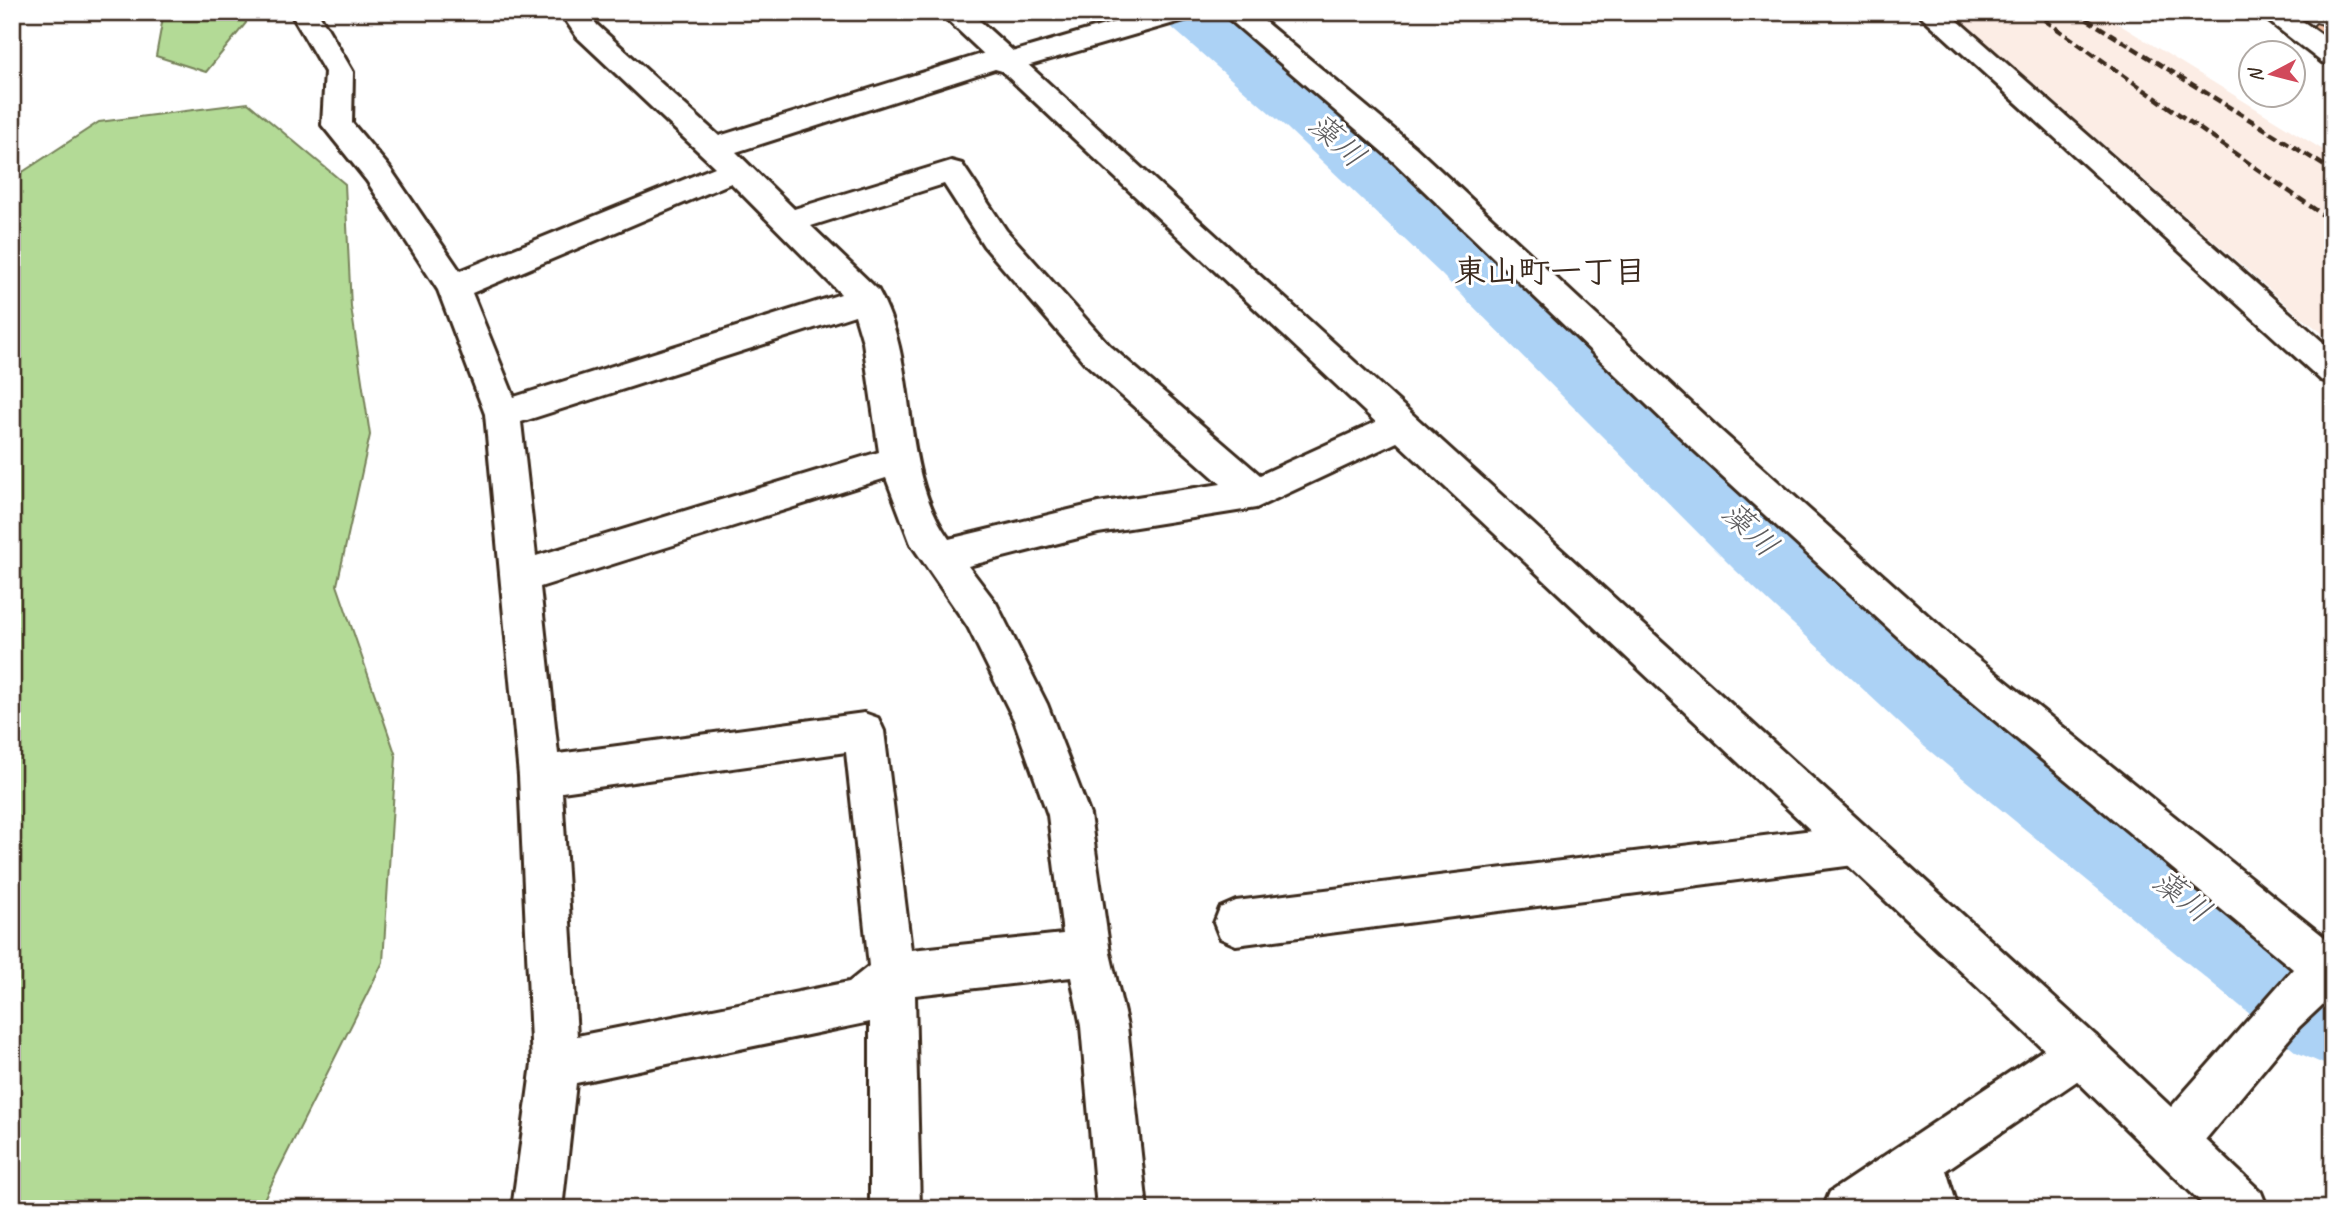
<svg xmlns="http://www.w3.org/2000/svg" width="2345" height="1221" viewBox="0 0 2345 1221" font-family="Caveat,'Klee One',sans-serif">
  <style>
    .built { fill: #fcede5 }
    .green { fill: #b3da96; stroke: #77825a; stroke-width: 2 }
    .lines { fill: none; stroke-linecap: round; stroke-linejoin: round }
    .river { fill: #acd2f5; fill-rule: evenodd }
    .building { fill: #f6c3a7; stroke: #3b2a1e; stroke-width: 2 }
    .street-casing { stroke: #3b2a1e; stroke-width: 6 }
    .secondary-casing { stroke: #3b2a1e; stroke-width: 6 }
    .street { fill: #fff; fill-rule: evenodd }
    .secondary { fill: #fff; fill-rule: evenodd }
    .rail { stroke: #3b2a1e; stroke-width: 4.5; stroke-dasharray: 9 4.5; stroke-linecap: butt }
    .labels { text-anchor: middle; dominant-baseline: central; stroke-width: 6; stroke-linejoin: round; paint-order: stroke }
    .water-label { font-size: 32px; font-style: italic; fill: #5d5c5e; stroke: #fff }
    .neighbourhood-label { font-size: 32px; font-weight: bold; fill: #3b2a1e; stroke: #fff }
  </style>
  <rect width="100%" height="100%" fill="#fff"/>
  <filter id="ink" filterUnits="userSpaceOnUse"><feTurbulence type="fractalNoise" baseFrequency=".0143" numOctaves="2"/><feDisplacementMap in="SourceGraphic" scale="14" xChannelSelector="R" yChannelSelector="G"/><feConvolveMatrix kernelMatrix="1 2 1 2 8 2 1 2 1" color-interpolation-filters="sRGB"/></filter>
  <g filter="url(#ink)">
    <!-- built -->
    <path class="built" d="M1952,12H2099L2333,156V341L2301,317Z"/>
    <!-- green -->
    <g class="green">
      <path d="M164,12H245L246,23L206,72L156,56Z"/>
      <path d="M248,103L345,184L351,307L370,435L337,585L396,756L383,962L259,1209H12V179L99,122Z"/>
    </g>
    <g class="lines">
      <!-- river -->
      <path class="river" d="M1161,12H1233L1334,95L1493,236L1795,518L1991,687L2333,949V1068L2296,1052L1925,747L1733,568L1441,274L1286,127L1170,26Z"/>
    </g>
    <!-- building -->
    <path class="building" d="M2316,23L2333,28V41L2312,27Z"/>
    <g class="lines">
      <!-- street casing -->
      <g class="street-casing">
        <g id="street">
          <path d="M290,12H318L353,72L352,123L389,167L460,271L715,167L577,37L560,12H588L597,25L719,136L1001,48L1012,52L1149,12H1195L1191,18L1006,72L995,69L736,152L794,209L951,161L962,164L1006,230L1109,345L1260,475L1400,411L1412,415L1418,425L1412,435L1256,508L1098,533L968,566L996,603L1047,704L1090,815L1110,953L1127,1026L1147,1209H1097L1081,1026L1071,977L915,995L920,1209H870V1022L576,1083L562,1209H512L532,1064L519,776L485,414L438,290L367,181L322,125L325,72ZM731,183L841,294L514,397L472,293ZM944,184L984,246L1085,363L1221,484L1098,503L949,539C897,466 921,366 878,290L811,226ZM855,315L863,342L879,452L536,556L521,422ZM886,478L911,544L968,627L1014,720L1048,815L1063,934L911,950L884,731L878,718L864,713L558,754L540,587ZM846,752L869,966L849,982L577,1036L562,792Z"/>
          <path d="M1221,12H1253L1415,147L1720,430L1961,645L2328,940L2333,938V995L2299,1027L2190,1158L2173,1165L2156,1158L2149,1141L2156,1124L2293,969L1933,669L1694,450L1393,161Z"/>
          <path d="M1917,12H1948L2333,351V384L2321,380Z"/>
          <path d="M1854,825L1869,831L1875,845L1869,859L1854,865L1236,945L1220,938L1214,923L1220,908L1236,901Z"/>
          <path d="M2080,1029L2096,1036L2103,1052L2096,1068L1946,1170L1958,1209H1909L1906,1198L1890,1209H1823L1830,1192L2064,1036Z"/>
        </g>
      </g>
      <!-- secondary casing -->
      <g class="secondary-casing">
        <g id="secondary">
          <path d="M939,12H970L2096,1036L2261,1192L2268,1209H2208L2064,1068Z"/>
          <path d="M2257,12H2290L2333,43V66L2323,63Z"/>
        </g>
      </g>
      <!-- street -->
      <use href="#street" class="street"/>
      <!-- secondary -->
      <use href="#secondary" class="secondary"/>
      <!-- rail -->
      <g class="rail">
        <path d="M2033,12L2333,222"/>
        <path d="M2075,12L2333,171"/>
      </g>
    </g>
  </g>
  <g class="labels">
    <!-- water labels -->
    <g class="water-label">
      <text transform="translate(1337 140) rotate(42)">藻川</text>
      <text transform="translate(1750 529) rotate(44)">藻川</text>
      <text transform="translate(2182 896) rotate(38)">藻川</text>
    </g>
    <!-- neighbourhood labels -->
    <g class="neighbourhood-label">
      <text x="1550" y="271">東山町一丁目</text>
    </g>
  </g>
  <!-- margin -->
  <rect width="2345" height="1221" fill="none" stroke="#fff" stroke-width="42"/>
  <rect x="21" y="21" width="2303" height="1179" fill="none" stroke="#3b2a1e" stroke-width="2.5" filter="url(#ink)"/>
  <!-- north arrow -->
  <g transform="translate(2272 74) rotate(263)"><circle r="33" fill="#ffffff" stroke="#b1aaa5" stroke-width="2"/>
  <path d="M0-5L12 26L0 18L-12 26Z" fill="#d1495b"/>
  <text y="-10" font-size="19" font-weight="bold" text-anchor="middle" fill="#3b2a1e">N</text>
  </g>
</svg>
